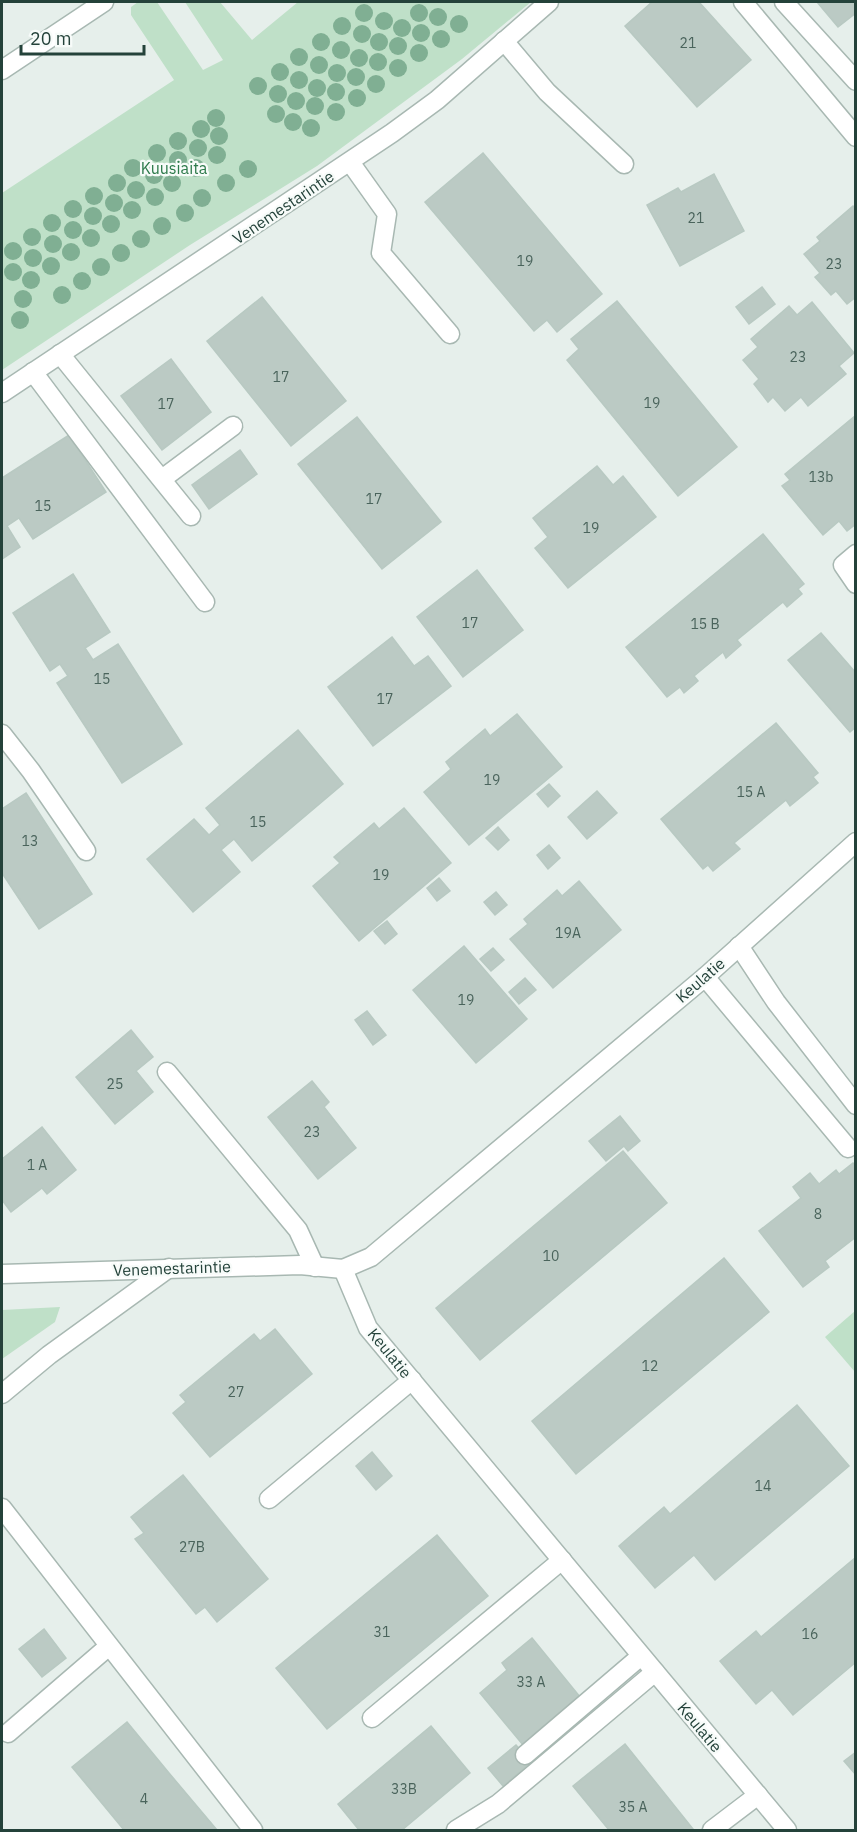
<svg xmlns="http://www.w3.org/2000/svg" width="857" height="1832" viewBox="0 0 857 1832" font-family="'IBM Plex Sans',sans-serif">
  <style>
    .green { fill: #bfe0c8 }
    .building { fill: #bbcac4; stroke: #b8c9c2; stroke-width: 1.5 }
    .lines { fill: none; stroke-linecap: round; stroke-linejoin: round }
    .lane-casing { stroke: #a8b8b2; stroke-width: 21 }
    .street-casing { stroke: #a8b8b2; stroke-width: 21 }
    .lane { stroke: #fff; stroke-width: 18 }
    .street { stroke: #fff; stroke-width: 18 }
    .tree { fill: #80af93 }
    .labels { text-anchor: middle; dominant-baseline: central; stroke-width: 4.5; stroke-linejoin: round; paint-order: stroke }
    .number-label { font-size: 14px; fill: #4a645c }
    .park-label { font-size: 16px; fill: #2d7a4b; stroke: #f7fbf9 }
    .street-label { font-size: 16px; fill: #24423a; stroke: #f7fbf9 }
  </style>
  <rect width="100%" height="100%" fill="#e6efeb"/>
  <!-- green -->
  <g class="green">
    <path d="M138,2H157L203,70L223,60L185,2H220L252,40L298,2H531L462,59L317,166L190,245L2,370V193L174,80L131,15V7Z"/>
    <path d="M60,1307L55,1322L2,1359V1310Z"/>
    <path d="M855,1311V1310V1372L825,1337Z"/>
  </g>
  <!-- building -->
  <g class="building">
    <path d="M652,2H699L751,60L697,107L625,26Z"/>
    <path d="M817,2H856V13L838,27Z"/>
    <path d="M483,153L602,294L557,332L547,320L534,331L425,202Z"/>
    <path d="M714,174L744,231L680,266L647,205L678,188L681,192Z"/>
    <path d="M853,206L856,209V297L847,304L836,291L831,295L815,277L820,273L804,254L820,241L817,237Z"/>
    <path d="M762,287L775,304L749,324L736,307Z"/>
    <path d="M262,297L346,401L291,446L207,341Z"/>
    <path d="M617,301L737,447L678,496L567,360L579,349L571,339Z"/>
    <path d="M812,302L854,353L839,366L846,374L808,406L801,397L785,411L773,397L768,402L754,384L759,379L743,360L758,347L751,339L789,306L797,315Z"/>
    <path d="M171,359L211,412L162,450L121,396Z"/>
    <path d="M856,415V524L847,531L839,521L823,535L782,486L790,480L785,474Z"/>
    <path d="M357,417L441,522L382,569L298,464Z"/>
    <path d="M69,435L106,492L33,539L19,518L7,526L20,547L2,559V478Z"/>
    <path d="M240,450L257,474L209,509L192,485Z"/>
    <path d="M597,466L613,485L623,476L656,517L568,588L535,548L548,537L533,518Z"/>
    <path d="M763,534L804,584L798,589L802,594L787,607L783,602L737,640L741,645L726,658L723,652L694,676L698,681L684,693L680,687L667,697L626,647Z"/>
    <path d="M477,570L523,630L463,677L417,617Z"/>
    <path d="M73,574L110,632L85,648L93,660L118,644L182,744L122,783L57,683L68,676L60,664L50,671L13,613Z"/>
    <path d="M821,633L856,673V727L850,732L788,660Z"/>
    <path d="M392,637L414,666L428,656L451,686L373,746L328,687Z"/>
    <path d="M517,714L562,767L469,845L424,792L451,769L446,762L485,729L490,736Z"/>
    <path d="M776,723L818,773L813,777L818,783L790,806L786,800L734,843L740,849L713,871L708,865L703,869L661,819Z"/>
    <path d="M298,730L343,784L252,861L234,839L221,850L240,872L193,912L147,859L194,819L209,835L220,825L206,808Z"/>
    <path d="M549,784L560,796L548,807L537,794Z"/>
    <path d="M597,791L617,813L587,839L568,817Z"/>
    <path d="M26,793L92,894L39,929L2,873V809Z"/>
    <path d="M404,808L451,863L359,941L313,886L340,863L334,857L374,823L379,829Z"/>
    <path d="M498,827L509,840L498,850L486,838Z"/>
    <path d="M549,845L560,858L548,869L537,855Z"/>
    <path d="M439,878L450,891L437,901L427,888Z"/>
    <path d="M579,881L621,930L553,988L510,939L528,924L524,919L557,890L562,896Z"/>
    <path d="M496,892L507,905L495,915L484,902Z"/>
    <path d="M387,921L397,934L385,944L374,931Z"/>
    <path d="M464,946L527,1019L476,1063L413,990Z"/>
    <path d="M493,948L504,960L491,971L480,959Z"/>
    <path d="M525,978L536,990L519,1004L509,992Z"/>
    <path d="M367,1011L386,1035L373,1045L355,1020Z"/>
    <path d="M131,1030L153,1057L136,1071L153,1092L115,1124L76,1077Z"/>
    <path d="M312,1081L329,1102L324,1107L356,1148L318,1179L268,1117Z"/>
    <path d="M620,1116L640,1141L628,1151L624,1146L606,1161L589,1141Z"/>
    <path d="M42,1127L76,1170L47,1194L42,1188L11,1212L2,1200V1159Z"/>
    <path d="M623,1151L667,1203L480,1360L436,1308Z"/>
    <path d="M853,1163L856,1166V1237L825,1261L829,1267L803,1287L759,1231L801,1198L793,1187L810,1173L819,1184L836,1170L839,1174Z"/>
    <path d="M724,1258L769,1312L576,1474L532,1421Z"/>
    <path d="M275,1329L312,1374L210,1457L173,1413L186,1402L180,1395L254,1334L260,1341Z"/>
    <path d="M797,1405L849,1466L715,1580L694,1555L655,1588L619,1546L664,1507L670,1514Z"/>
    <path d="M372,1452L392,1476L376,1490L356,1466Z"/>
    <path d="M183,1475L268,1579L217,1622L205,1607L196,1614L135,1539L144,1533L131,1517Z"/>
    <path d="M437,1535L488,1596L327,1729L276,1668Z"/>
    <path d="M856,1557V1662L793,1715L772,1690L756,1704L720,1661L756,1631L761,1637Z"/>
    <path d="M44,1629L66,1658L42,1677L19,1649Z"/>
    <path d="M532,1638L580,1697L523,1745L480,1693L507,1670L502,1663Z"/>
    <path d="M127,1722L169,1773L217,1830H124L72,1767Z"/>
    <path d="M431,1726L470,1773L402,1830H359L338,1804Z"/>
    <path d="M625,1744L693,1829L691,1830H609L573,1786Z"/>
    <path d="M516,1745L531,1762L503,1786L488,1768Z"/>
    <path d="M856,1752V1775L844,1761Z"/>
  </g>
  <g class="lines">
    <!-- lane casing -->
    <g class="lane-casing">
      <g id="lane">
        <path d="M743,2L856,137"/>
        <path d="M784,2L856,81"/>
        <path d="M504,41L547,92L624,164"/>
        <path d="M350,162L387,214L381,253L450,334"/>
        <path d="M60,354L191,516"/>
        <path d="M33,372L205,602"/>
        <path d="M162,479L233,426"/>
        <path d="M856,554L843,565L856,584"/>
        <path d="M2,734L31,771L86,851"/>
        <path d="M739,946L776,1002L856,1105"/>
        <path d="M705,977L848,1148"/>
        <path d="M167,1072L298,1230L315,1267"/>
        <path d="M2,1394L49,1355L169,1268"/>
        <path d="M269,1499L412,1380"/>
        <path d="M2,1508L253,1830"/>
        <path d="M372,1718L562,1560"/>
        <path d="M8,1733L109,1646"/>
        <path d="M525,1755L641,1656"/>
        <path d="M456,1830L498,1804L655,1672"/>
        <path d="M712,1830L758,1795"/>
      </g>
    </g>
    <!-- street casing -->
    <g class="street-casing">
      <g id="street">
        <path d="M2,70L104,2"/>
        <path d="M2,393L392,133L437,100L549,2"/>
        <path d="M2,1274L300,1265L343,1269"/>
        <path d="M787,1830L368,1328L343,1269L371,1257L705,977L856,842"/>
      </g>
    </g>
    <!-- lane -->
    <use href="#lane" class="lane"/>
    <!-- street -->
    <use href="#street" class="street"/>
  </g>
  <!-- trees -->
  <g class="tree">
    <circle cx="364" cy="13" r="9"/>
    <circle cx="419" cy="13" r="9"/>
    <circle cx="438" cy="17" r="9"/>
    <circle cx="384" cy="21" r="9"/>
    <circle cx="459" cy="24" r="9"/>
    <circle cx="342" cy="26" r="9"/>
    <circle cx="402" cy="28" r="9"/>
    <circle cx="421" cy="33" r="9"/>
    <circle cx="362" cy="34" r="9"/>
    <circle cx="441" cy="39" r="9"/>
    <circle cx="321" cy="42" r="9"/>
    <circle cx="379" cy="42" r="9"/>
    <circle cx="398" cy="46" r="9"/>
    <circle cx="341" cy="50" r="9"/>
    <circle cx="419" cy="53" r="9"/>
    <circle cx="299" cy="57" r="9"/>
    <circle cx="359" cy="58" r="9"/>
    <circle cx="378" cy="62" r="9"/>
    <circle cx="319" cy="65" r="9"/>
    <circle cx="398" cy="68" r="9"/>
    <circle cx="280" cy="72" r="9"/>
    <circle cx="337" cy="73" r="9"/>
    <circle cx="356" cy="77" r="9"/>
    <circle cx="299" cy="80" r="9"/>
    <circle cx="376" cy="84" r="9"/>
    <circle cx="258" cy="86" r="9"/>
    <circle cx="317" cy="88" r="9"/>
    <circle cx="336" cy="92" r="9"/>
    <circle cx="278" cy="94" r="9"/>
    <circle cx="357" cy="98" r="9"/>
    <circle cx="296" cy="101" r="9"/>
    <circle cx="315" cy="106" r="9"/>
    <circle cx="336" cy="112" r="9"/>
    <circle cx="276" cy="114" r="9"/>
    <circle cx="216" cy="118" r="9"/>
    <circle cx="293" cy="122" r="9"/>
    <circle cx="311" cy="128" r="9"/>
    <circle cx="201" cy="129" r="9"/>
    <circle cx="219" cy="136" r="9"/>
    <circle cx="178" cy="141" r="9"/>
    <circle cx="198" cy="148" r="9"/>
    <circle cx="157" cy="153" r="9"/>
    <circle cx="217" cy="155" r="9"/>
    <circle cx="178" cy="160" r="9"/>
    <circle cx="133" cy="168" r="9"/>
    <circle cx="196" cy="168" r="9"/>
    <circle cx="248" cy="169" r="9"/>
    <circle cx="154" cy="175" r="9"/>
    <circle cx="117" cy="183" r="9"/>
    <circle cx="172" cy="183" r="9"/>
    <circle cx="226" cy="183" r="9"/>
    <circle cx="136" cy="190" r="9"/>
    <circle cx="94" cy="196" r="9"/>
    <circle cx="155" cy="197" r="9"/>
    <circle cx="202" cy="198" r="9"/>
    <circle cx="114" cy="203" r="9"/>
    <circle cx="73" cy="209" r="9"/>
    <circle cx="132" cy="210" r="9"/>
    <circle cx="185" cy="213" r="9"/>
    <circle cx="93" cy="216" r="9"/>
    <circle cx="52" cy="223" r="9"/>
    <circle cx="111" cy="224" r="9"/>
    <circle cx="162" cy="226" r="9"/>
    <circle cx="73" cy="230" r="9"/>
    <circle cx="32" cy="237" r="9"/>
    <circle cx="91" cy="238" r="9"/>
    <circle cx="141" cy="239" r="9"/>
    <circle cx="53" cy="244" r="9"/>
    <circle cx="13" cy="251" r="9"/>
    <circle cx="71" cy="252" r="9"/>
    <circle cx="121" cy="253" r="9"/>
    <circle cx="33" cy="258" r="9"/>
    <circle cx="51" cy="266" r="9"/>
    <circle cx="101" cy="267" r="9"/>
    <circle cx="13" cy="272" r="9"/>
    <circle cx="31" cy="280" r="9"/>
    <circle cx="82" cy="281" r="9"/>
    <circle cx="62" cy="295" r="9"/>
    <circle cx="23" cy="299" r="9"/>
    <circle cx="20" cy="320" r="9"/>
  </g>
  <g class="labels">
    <!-- number labels -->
    <g class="number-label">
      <text x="688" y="43">21</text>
      <text x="696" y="218">21</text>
      <text x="525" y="261">19</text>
      <text x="834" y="264">23</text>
      <text x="798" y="357">23</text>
      <text x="281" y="377">17</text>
      <text x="652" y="403">19</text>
      <text x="166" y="404">17</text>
      <text x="821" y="477">13b</text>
      <text x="374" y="499">17</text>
      <text x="43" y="506">15</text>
      <text x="591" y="528">19</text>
      <text x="470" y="623">17</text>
      <text x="705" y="624">15 B</text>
      <text x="102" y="679">15</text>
      <text x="385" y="699">17</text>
      <text x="492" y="780">19</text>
      <text x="751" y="792">15 A</text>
      <text x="258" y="822">15</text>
      <text x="30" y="841">13</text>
      <text x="381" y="875">19</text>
      <text x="568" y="933">19A</text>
      <text x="466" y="1000">19</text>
      <text x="115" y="1084">25</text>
      <text x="312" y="1132">23</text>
      <text x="37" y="1165">1 A</text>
      <text x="818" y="1214">8</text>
      <text x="551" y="1256">10</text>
      <text x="650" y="1366">12</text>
      <text x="236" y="1392">27</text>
      <text x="763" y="1486">14</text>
      <text x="192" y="1547">27B</text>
      <text x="382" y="1632">31</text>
      <text x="810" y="1634">16</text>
      <text x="531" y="1682">33 A</text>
      <text x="404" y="1789">33B</text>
      <text x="144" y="1799">4</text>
      <text x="633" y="1807">35 A</text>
    </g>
    <!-- park labels -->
    <g class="park-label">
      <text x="174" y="168">Kuusiaita</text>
    </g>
    <!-- street labels -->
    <g class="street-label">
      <text transform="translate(283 207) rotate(-34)">Venemestarintie</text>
      <text transform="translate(700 980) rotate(-41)">Keulatie</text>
      <text transform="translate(172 1268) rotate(-2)">Venemestarintie</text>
      <text transform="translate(390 1353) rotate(51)">Keulatie</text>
      <text transform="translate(700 1727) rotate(50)">Keulatie</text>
    </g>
  </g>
  <!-- border -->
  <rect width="857" height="1832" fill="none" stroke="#24423a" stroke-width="6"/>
  <!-- scale -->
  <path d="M21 45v9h123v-9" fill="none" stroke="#24423a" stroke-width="3"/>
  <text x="30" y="45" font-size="18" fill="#24423a" stroke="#f7fbf9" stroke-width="4.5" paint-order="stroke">20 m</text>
</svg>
